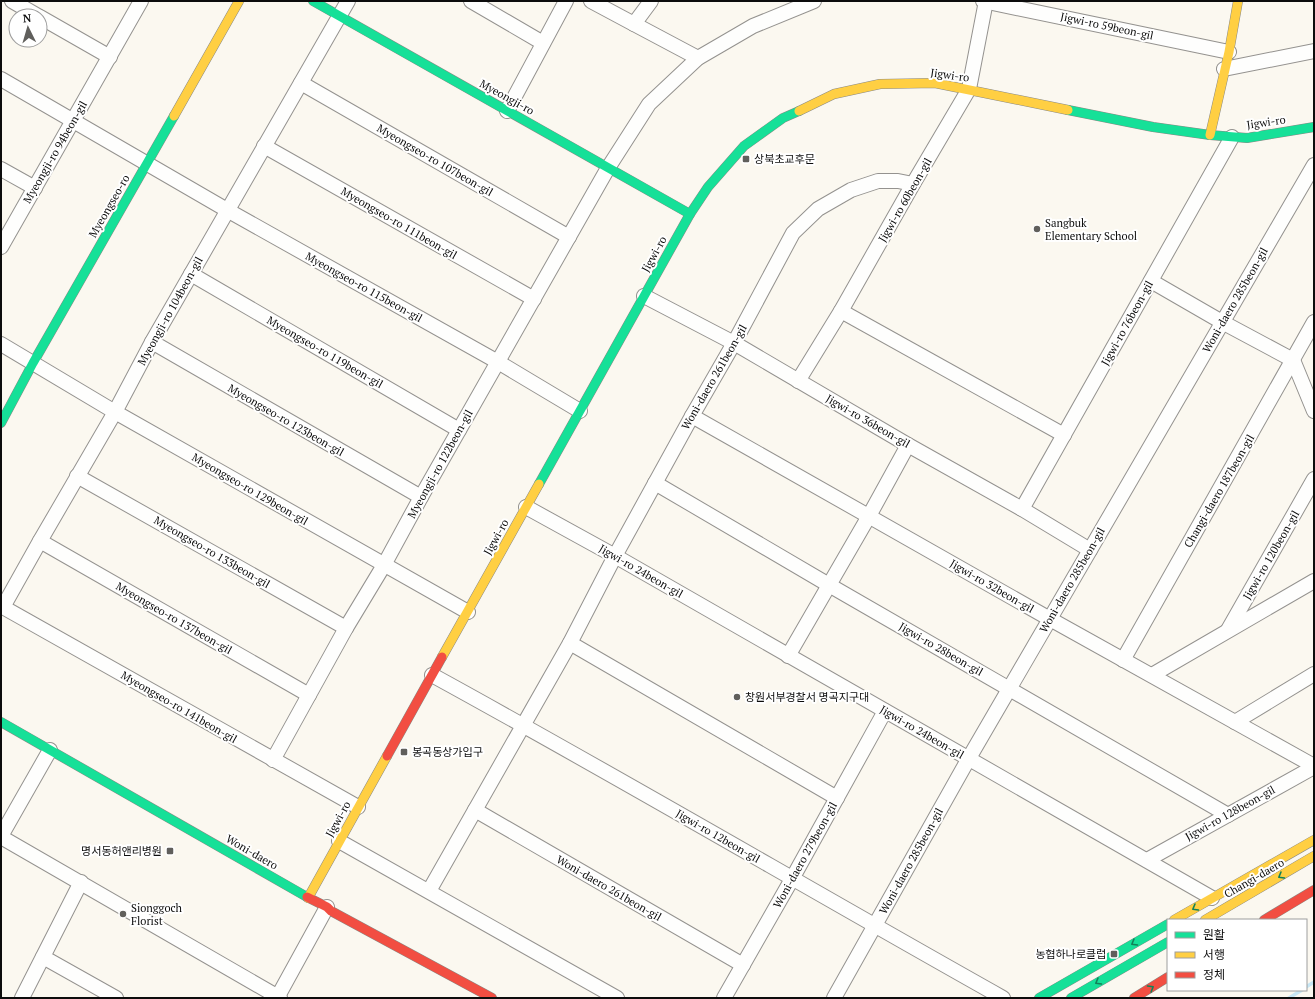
<svg xmlns="http://www.w3.org/2000/svg" width="1315" height="999" viewBox="0 0 1315 999" font-family="'PT Serif','Noto Sans KR',serif">
  <style>
    .lines { fill: none; stroke-linecap: round; stroke-linejoin: round }
    .stream { stroke: #c7e6f4; stroke-width: 3.5 }
    .street-casing { stroke: #94928f; stroke-width: 16 }
    .fast-casing { stroke: #8a8985; stroke-width: 10 }
    .slow-casing { stroke: #8a8985; stroke-width: 10 }
    .jam-casing { stroke: #8a8985; stroke-width: 10 }
    .street { stroke: #fefefd; stroke-width: 14 }
    .fast { stroke: #16e098; stroke-width: 9 }
    .slow { stroke: #ffcf43; stroke-width: 9 }
    .jam { stroke: #f24e42; stroke-width: 9 }
    .oneway { stroke: #128159 }
    .poi-dot { fill: #605f5c; stroke: #fff; stroke-width: 1.5 }
    .labels { text-anchor: middle; dominant-baseline: central; stroke-width: 4; stroke-linejoin: round; paint-order: stroke }
    .street-label { font-size: 11px; fill: #0c0c0c; stroke: #fff }
    .poi-label { font-size: 11px; fill: #0c0c0c; stroke: #fff; text-anchor: start }
  </style>
  <rect width="100%" height="100%" fill="#fbf8f0"/>
  <g class="lines">
    <!-- stream -->
    <g class="stream">
      <path d="M1306,987L1314,982"/>
      <path d="M1289,998L1302,990"/>
    </g>
    <!-- street casing -->
    <g class="street-casing">
      <g id="street">
        <path d="M12,1L38,16"/>
        <path d="M471,1L543,43"/>
        <path d="M591,1L634,24"/>
        <path d="M651,1L634,24L698,58"/>
        <path d="M983,1L1229,52"/>
        <path d="M40,17L110,57"/>
        <path d="M1224,69L1314,51"/>
        <path d="M1,79L227,210L498,362L580,411"/>
        <path d="M301,83L569,237"/>
        <path d="M507,111L566,1"/>
        <path d="M264,146L534,299"/>
        <path d="M1,169L35,188"/>
        <path d="M1,247L141,1"/>
        <path d="M191,274L459,430"/>
        <path d="M1151,281L1222,322L1293,360L1314,411"/>
        <path d="M644,296L734,343L908,445L1022,509L1090,550"/>
        <path d="M841,311L1064,435"/>
        <path d="M152,342L421,497"/>
        <path d="M1,344L115,412L468,612"/>
        <path d="M798,381L841,311L913,184L969,89L986,1"/>
        <path d="M692,416L1050,619L1314,766"/>
        <path d="M77,476L346,628"/>
        <path d="M655,483L829,585L1228,815"/>
        <path d="M526,507L615,556L1212,898"/>
        <path d="M1022,509L1232,137"/>
        <path d="M40,541L309,695"/>
        <path d="M1,606L358,807"/>
        <path d="M3,607L40,541L115,412L152,342L348,1"/>
        <path d="M1228,630L1314,479"/>
        <path d="M570,643L837,798"/>
        <path d="M788,656L869,516L908,445"/>
        <path d="M1123,660L1314,322"/>
        <path d="M432,675C624,780 812,891 1003,998"/>
        <path d="M1152,675L1314,581"/>
        <path d="M1235,722L1314,674"/>
        <path d="M273,760L346,628L384,565L421,497L608,168L649,104L698,58L753,26L814,1"/>
        <path d="M475,810L743,965"/>
        <path d="M1,836L50,750"/>
        <path d="M1,837L280,998"/>
        <path d="M339,841L617,998"/>
        <path d="M1147,860L1314,767"/>
        <path d="M429,891L570,643L615,556L692,416L734,343L793,233L818,209L851,190L878,181H898L913,184"/>
        <path d="M43,957L116,998"/>
        <path d="M22,998L81,882"/>
        <path d="M277,998L327,907"/>
        <path d="M724,998L792,879L885,711"/>
        <path d="M834,998L969,758L1314,165"/>
      </g>
    </g>
    <!-- fast casing -->
    <g class="fast-casing">
      <g id="fast">
        <path d="M313,1L690,214"/>
        <path d="M1068,110L1153,127L1210,135L1247,138L1314,127"/>
        <path d="M1,423L33,363L174,116"/>
        <path d="M539,484L690,214L708,187L744,146L783,118L799,111"/>
        <path d="M1,722L307,897"/>
        <path d="M1039,998L1168,924"/>
        <path d="M1071,998L1168,942"/>
      </g>
    </g>
    <!-- slow casing -->
    <g class="slow-casing">
      <g id="slow">
        <path d="M799,111L834,94L880,84L935,83L1068,110"/>
        <path d="M174,116L239,1"/>
        <path d="M1210,135L1229,52L1238,1"/>
        <path d="M442,657L539,484"/>
        <path d="M308,898L387,756"/>
        <path d="M1174,920L1314,840"/>
        <path d="M1205,920L1314,856"/>
      </g>
    </g>
    <!-- jam casing -->
    <g class="jam-casing">
      <g id="jam">
        <path d="M387,756L442,657"/>
        <path d="M307,897L327,907L331,911L492,998"/>
        <path d="M1264,920L1314,890"/>
        <path d="M1134,998L1168,977"/>
      </g>
    </g>
    <!-- street -->
    <use href="#street" class="street"/>
    <!-- fast -->
    <use href="#fast" class="fast"/>
    <!-- slow -->
    <use href="#slow" class="slow"/>
    <!-- jam -->
    <use href="#jam" class="jam"/>
  </g>
  <!-- one-way arrows -->
  <defs><path id="oneway-chevron" d="M-2-3.5L2.5 0L-2 3.5" fill="none" stroke-width="1.6" stroke-linecap="round" stroke-linejoin="round"/></defs>
  <g class="oneway">
    <use href="#oneway-chevron" transform="translate(1281 876) rotate(150)"/>
    <use href="#oneway-chevron" transform="translate(1195 908) rotate(150)"/>
    <use href="#oneway-chevron" transform="translate(1134 943) rotate(150)"/>
    <use href="#oneway-chevron" transform="translate(1098 982) rotate(150)"/>
    <use href="#oneway-chevron" transform="translate(1151 988) rotate(-31)"/>
  </g>
  <!-- markers -->
  <g class="poi-dot">
    <rect x="742" y="155" width="8" height="8" rx="2"/>
    <circle cx="1037" cy="229" r="4"/>
    <circle cx="737" cy="697" r="4"/>
    <rect x="400" y="748" width="8" height="8" rx="2"/>
    <rect x="166" y="847" width="8" height="8" rx="2"/>
    <circle cx="123" cy="914" r="4"/>
    <rect x="1110" y="950" width="8" height="8" rx="2"/>
  </g>
  <g class="labels">
    <!-- street labels -->
    <g class="street-label">
      <text transform="translate(1107 26) rotate(12)">Jigwi-ro 59beon-gil</text>
      <text transform="translate(950 75) rotate(8)">Jigwi-ro</text>
      <text transform="translate(507 97) rotate(29)">Myeongji-ro</text>
      <text transform="translate(1266 122) rotate(-8)">Jigwi-ro</text>
      <text transform="translate(55 152) rotate(-60)">Myeongji-ro 94beon-gil</text>
      <text transform="translate(435 160) rotate(30)">Myeongseo-ro 107beon-gil</text>
      <text transform="translate(905 200) rotate(-60)">Jigwi-ro 60beon-gil</text>
      <text transform="translate(109 206) rotate(-60)">Myeongseo-ro</text>
      <text transform="translate(399 223) rotate(30)">Myeongseo-ro 111beon-gil</text>
      <text transform="translate(654 254) rotate(-61)">Jigwi-ro</text>
      <text transform="translate(364 287) rotate(29)">Myeongseo-ro 115beon-gil</text>
      <text transform="translate(1235 300) rotate(-60)">Woni-daero 285beon-gil</text>
      <text transform="translate(170 311) rotate(-61)">Myeongji-ro 104beon-gil</text>
      <text transform="translate(1127 323) rotate(-61)">Jigwi-ro 76beon-gil</text>
      <text transform="translate(325 352) rotate(30)">Myeongseo-ro 119beon-gil</text>
      <text transform="translate(714 377) rotate(-60)">Woni-daero 261beon-gil</text>
      <text transform="translate(286 420) rotate(30)">Myeongseo-ro 123beon-gil</text>
      <text transform="translate(868 421) rotate(30)">Jigwi-ro 36beon-gil</text>
      <text transform="translate(440 464) rotate(-61)">Myeongji-ro 122beon-gil</text>
      <text transform="translate(250 489) rotate(30)">Myeongseo-ro 129beon-gil</text>
      <text transform="translate(1219 491) rotate(-60)">Changi-daero 187beon-gil</text>
      <text transform="translate(496 537) rotate(-61)">Jigwi-ro</text>
      <text transform="translate(212 552) rotate(30)">Myeongseo-ro 133beon-gil</text>
      <text transform="translate(1271 555) rotate(-60)">Jigwi-ro 120beon-gil</text>
      <text transform="translate(641 571) rotate(30)">Jigwi-ro 24beon-gil</text>
      <text transform="translate(1072 580) rotate(-60)">Woni-daero 285beon-gil</text>
      <text transform="translate(992 586) rotate(30)">Jigwi-ro 32beon-gil</text>
      <text transform="translate(174 618) rotate(30)">Myeongseo-ro 137beon-gil</text>
      <text transform="translate(941 649) rotate(30)">Jigwi-ro 28beon-gil</text>
      <text transform="translate(179 707) rotate(30)">Myeongseo-ro 141beon-gil</text>
      <text transform="translate(922 732) rotate(30)">Jigwi-ro 24beon-gil</text>
      <text transform="translate(1230 813) rotate(-29)">Jigwi-ro 128beon-gil</text>
      <text transform="translate(338 819) rotate(-61)">Jigwi-ro</text>
      <text transform="translate(718 836) rotate(30)">Jigwi-ro 12beon-gil</text>
      <text transform="translate(252 852) rotate(30)">Woni-daero</text>
      <text transform="translate(805 855) rotate(-61)">Woni-daero 279beon-gil</text>
      <text transform="translate(911 861) rotate(-61)">Woni-daero 285beon-gil</text>
      <text transform="translate(1254 878) rotate(-30)">Changi-daero</text>
      <text transform="translate(609 888) rotate(30)">Woni-daero 261beon-gil</text>
    </g>
    <!-- poi labels -->
    <g class="poi-label">
      <text x="754" y="159">상북초교후문</text>
      <text x="1045" y="223">Sangbuk<tspan x="1045" dy="13">Elementary School</tspan></text>
      <text x="745" y="697">창원서부경찰서 명곡지구대</text>
      <text x="412" y="752">봉곡동상가입구</text>
      <text x="162" y="851" text-anchor="end">명서동허앤리병원</text>
      <text x="131" y="908">Sionggoch<tspan x="131" dy="13">Florist</tspan></text>
      <text x="1106" y="954" text-anchor="end">농협하나로클럽</text>
    </g>
  </g>
  <!-- border -->
  <rect width="1315" height="999" fill="none" stroke="#0c0c0c" stroke-width="4"/>
  <!-- legend -->
  <rect x="1167" y="919" width="140" height="72" fill="#ffffff" stroke="#9e9e9e"/>
  <rect x="1175" y="932" width="20" height="6" fill="#16e098" stroke="#9e9e9e"/>
  <text x="1203" y="939" font-size="12" fill="#0c0c0c">원활</text>
  <rect x="1175" y="952" width="20" height="6" fill="#ffcf43" stroke="#9e9e9e"/>
  <text x="1203" y="959" font-size="12" fill="#0c0c0c">서행</text>
  <rect x="1175" y="972" width="20" height="6" fill="#f24e42" stroke="#9e9e9e"/>
  <text x="1203" y="979" font-size="12" fill="#0c0c0c">정체</text>
  <!-- north arrow -->
  <g transform="translate(28 28) rotate(355)"><circle r="19" fill="#ffffff" stroke="#9e9e9e"/>
  <path d="M0-3L7 15L0 10L-7 15Z" fill="#605f5c"/>
  <text y="-6" font-size="11" font-weight="bold" text-anchor="middle" fill="#0c0c0c">N</text>
  </g>
</svg>
